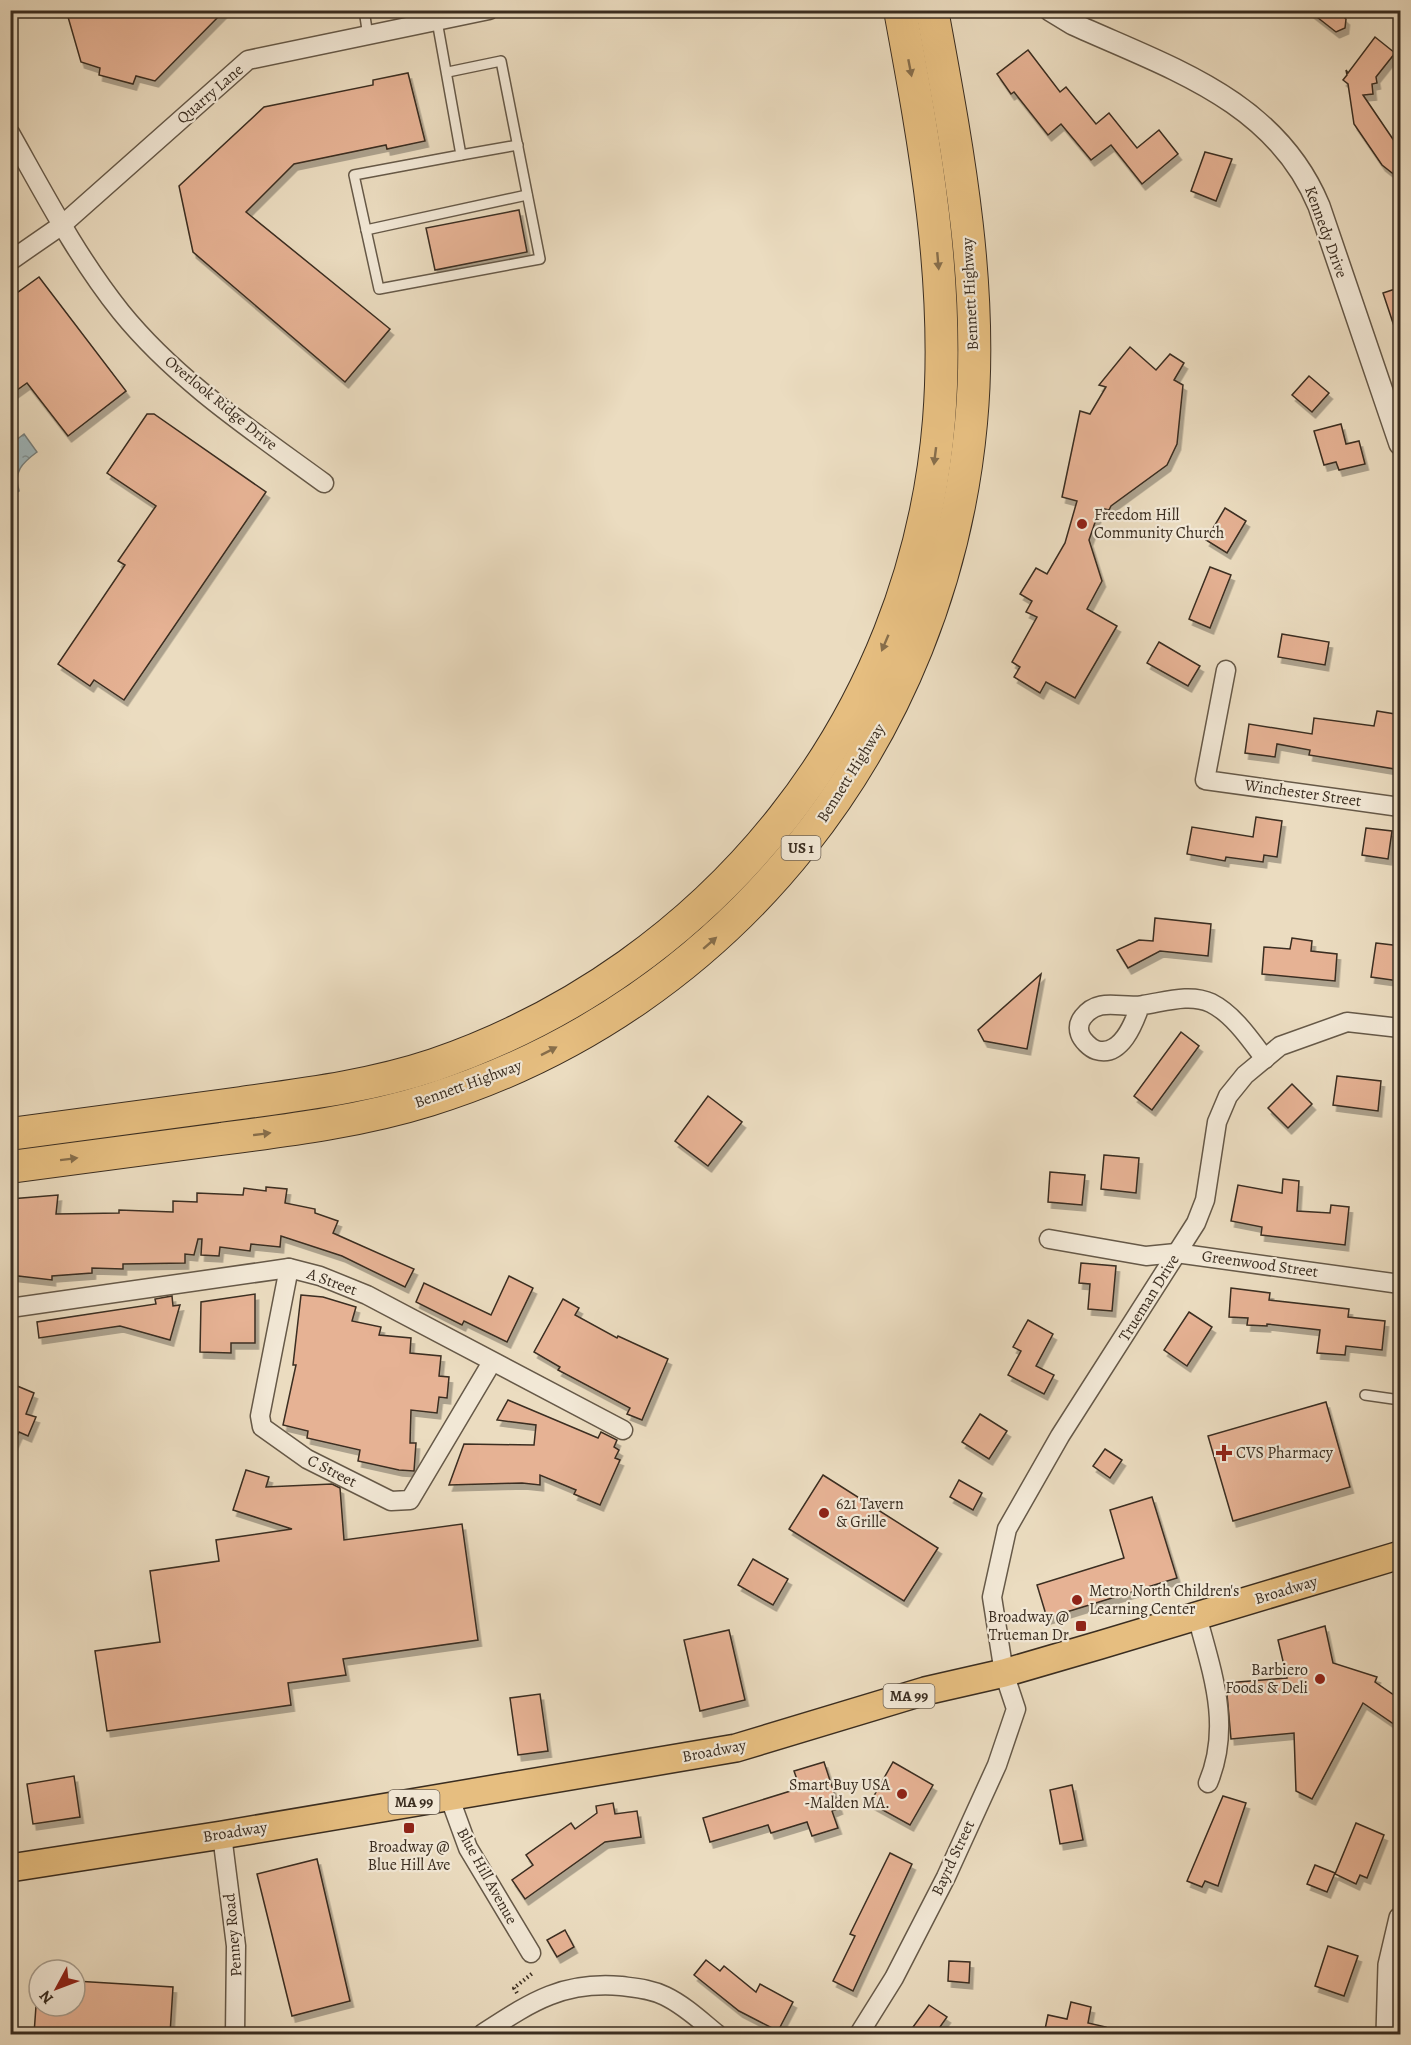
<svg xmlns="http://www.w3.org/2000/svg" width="1411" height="2045" viewBox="0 0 1411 2045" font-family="Alegreya,serif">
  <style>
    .water { fill: url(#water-ripples); stroke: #76807f; stroke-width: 1.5 }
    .building { fill: #e6b294; stroke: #3a2d20; stroke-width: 1.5; filter: url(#shadow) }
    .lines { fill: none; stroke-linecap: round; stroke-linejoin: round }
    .service-casing { stroke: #665948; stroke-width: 12 }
    .minor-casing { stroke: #665948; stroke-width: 21 }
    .tertiary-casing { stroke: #665948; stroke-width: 24 }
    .primary-casing { stroke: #3a2d20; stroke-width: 30 }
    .motorway-casing { stroke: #3a2d20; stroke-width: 34 }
    .path { stroke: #3a2d20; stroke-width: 4; stroke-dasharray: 1.5 3; stroke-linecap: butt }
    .service { stroke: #f2e8d6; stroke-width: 9 }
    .minor { stroke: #f2e8d6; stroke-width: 18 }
    .tertiary { stroke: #f2e8d6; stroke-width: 21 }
    .primary { stroke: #e6be80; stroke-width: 27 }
    .motorway { stroke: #e6be80; stroke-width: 32 }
    .oneway { fill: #876e4b }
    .poi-dot { fill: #8f2418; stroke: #f2e8d6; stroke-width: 2 }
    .labels { text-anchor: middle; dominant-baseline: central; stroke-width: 4.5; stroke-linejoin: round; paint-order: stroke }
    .shield { fill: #f2e8d6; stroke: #716557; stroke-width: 1.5 }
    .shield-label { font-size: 15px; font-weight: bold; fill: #3a2d20 }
    .street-label { font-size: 16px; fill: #3a2d20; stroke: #f2e8d6 }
    .poi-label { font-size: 16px; fill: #3a2d20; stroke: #f2e8d6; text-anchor: start }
  </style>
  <defs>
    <pattern id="water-ripples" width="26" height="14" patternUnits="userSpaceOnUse" patternTransform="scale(1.5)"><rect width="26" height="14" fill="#9eb8be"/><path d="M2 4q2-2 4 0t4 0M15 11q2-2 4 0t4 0" fill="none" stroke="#82969a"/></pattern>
    <filter id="shadow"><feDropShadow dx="3.5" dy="6" stdDeviation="0" flood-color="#0004"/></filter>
  </defs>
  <rect width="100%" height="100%" fill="#ebdcc0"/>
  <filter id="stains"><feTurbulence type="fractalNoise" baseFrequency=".00333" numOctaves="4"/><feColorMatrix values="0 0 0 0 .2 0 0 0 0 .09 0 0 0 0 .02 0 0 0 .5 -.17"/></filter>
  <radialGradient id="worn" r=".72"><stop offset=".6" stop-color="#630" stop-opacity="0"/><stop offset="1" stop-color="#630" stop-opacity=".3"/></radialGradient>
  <!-- water -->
  <path class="water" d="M24,434L37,452C22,463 13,472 19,491L11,497V444Z"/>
  <!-- building -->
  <g class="building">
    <path d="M66,10H225L155,81L136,76L133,84L99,75L100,68L81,62Z"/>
    <path d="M1308,10H1336L1346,19L1345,28L1336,32Z"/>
    <path d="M1375,37L1395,53L1376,77L1377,83L1372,84L1373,94L1363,95L1401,151V180L1382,165L1354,124L1348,84L1343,80L1347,75L1346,70L1348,73Z"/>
    <path d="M1028,50L1060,92L1066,87L1096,124L1109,113L1137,148L1159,130L1178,154L1142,184L1111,145L1091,160L1061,124L1048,135L1014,92L1011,94L997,74Z"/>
    <path d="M408,73L425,141L387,149L386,145L294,164L246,212L390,329L345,382L193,252L179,186L264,107L373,85V80Z"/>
    <path d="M1205,152L1232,159L1216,201L1191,191Z"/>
    <path d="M519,210L527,252L435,270L426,228Z"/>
    <path d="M39,277L126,391L68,436L27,383L10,395V298Z"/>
    <path d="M1401,287V337L1398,338L1383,293Z"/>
    <path d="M1130,347L1156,370L1170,354L1184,363L1174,380L1183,385L1177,444L1167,465L1111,506L1109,510L1100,508L1089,540L1102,581L1087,609L1117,626L1075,698L1046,682L1040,693L1014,677L1020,667L1012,662L1037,617L1026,612L1032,601L1020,594L1036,568L1047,574L1065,543L1077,501L1062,497L1080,411L1090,414L1106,387L1099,385Z"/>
    <path d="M1309,376L1329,393L1312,412L1292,395Z"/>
    <path d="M147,414H154L266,492L124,700L94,680L90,686L58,664L125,565L118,561L156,506L107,473Z"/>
    <path d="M1341,424L1346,444L1359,441L1365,464L1339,470L1336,462L1324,465L1314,431Z"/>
    <path d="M1225,508L1246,521L1227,553L1206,540Z"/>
    <path d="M1210,567L1231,575L1210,628L1189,619Z"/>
    <path d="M1282,634L1329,642L1325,665L1278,657Z"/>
    <path d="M1159,642L1200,666L1188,686L1147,663Z"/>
    <path d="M1377,711L1401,715V770L1309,755L1310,750L1277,744L1275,757L1245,753L1249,724L1312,734L1314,718L1374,726Z"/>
    <path d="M1256,817L1282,821L1277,857L1264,855L1263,862L1226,857L1225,861L1187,854L1192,827L1253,837Z"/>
    <path d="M1366,828L1392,831L1388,859L1362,855Z"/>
    <path d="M1155,918L1211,924L1208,956L1160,951L1128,968L1117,950L1139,940L1153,941Z"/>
    <path d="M1292,938L1312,941L1311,951L1337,954L1335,981L1262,974L1264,947L1290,949Z"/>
    <path d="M1376,943L1401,946L1399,981L1371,977Z"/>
    <path d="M1041,974L1027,1049L984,1041L978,1030Z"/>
    <path d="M1181,1032L1199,1046L1152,1110L1134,1096Z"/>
    <path d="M1337,1076L1381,1081L1378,1111L1333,1105Z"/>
    <path d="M1292,1084L1312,1104L1288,1128L1268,1108Z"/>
    <path d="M708,1096L742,1122L708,1166L675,1141Z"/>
    <path d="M1104,1155L1139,1158L1136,1193L1101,1189Z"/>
    <path d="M1050,1172L1085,1175L1082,1205L1048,1202Z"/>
    <path d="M1283,1179L1299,1181L1297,1211L1330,1213L1331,1205L1349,1207L1345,1245L1261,1235L1262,1227L1231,1221L1238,1185L1282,1193Z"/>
    <path d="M266,1187L287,1189L285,1203L315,1209V1213L338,1221L333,1233L414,1269L405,1287L342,1256L281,1236L280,1247L251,1244L250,1251L220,1247L219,1256L201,1255L202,1239H198L194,1255L185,1254V1263L123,1264V1269L92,1268V1273L52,1276V1280L10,1275V1199L58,1195L56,1214L119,1213V1210L173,1212V1201L197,1202V1193L243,1195L244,1188L266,1191Z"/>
    <path d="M1081,1263L1116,1266L1112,1311L1088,1309L1090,1284L1079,1283Z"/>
    <path d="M509,1276L533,1288L507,1342L464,1321L462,1325L416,1302L424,1283L491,1315Z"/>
    <path d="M1231,1288L1270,1293L1269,1300L1349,1309L1348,1317L1385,1321L1382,1350L1346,1346L1345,1355L1317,1353L1320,1330L1267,1324V1326L1247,1325L1248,1318L1229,1317Z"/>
    <path d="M255,1294V1343H231V1353L200,1352L201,1302Z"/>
    <path d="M301,1295L323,1297L356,1307L352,1321L381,1327L379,1335L411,1338L410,1353L441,1356L439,1376L449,1377L447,1398L439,1397L437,1413L411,1410L410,1443H416L414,1471L399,1470L358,1461L360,1450L307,1438L308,1431L283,1425L296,1365H293Z"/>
    <path d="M172,1296L173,1306L180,1305L170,1340L120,1326L39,1338L37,1322L156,1304L155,1299Z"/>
    <path d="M563,1299L579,1308L575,1315L617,1338L618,1336L668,1359L642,1420L627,1414L630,1408L558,1370L560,1367L534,1352Z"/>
    <path d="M1189,1312L1212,1327L1187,1366L1164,1350Z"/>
    <path d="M1028,1320L1053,1334L1036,1366L1054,1375L1044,1394L1008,1375L1021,1351L1013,1347Z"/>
    <path d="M10,1383L34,1393L26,1414L36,1417L28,1436L19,1432L11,1450Z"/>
    <path d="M508,1400L598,1438L601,1432L617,1440L614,1447L619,1450L615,1458L620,1460L600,1505L574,1494L576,1490L540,1475V1485L522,1483L449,1485L464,1444L534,1445L536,1425L497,1420Z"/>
    <path d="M1326,1402L1350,1487L1233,1521L1208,1436Z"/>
    <path d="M980,1414L1007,1431L989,1459L962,1442Z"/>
    <path d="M1105,1449L1122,1460L1110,1478L1093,1466Z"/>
    <path d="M246,1470L269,1477L266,1487L332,1484L340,1488L344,1540L462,1524L478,1640L343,1659L346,1675L288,1683L291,1705L107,1731L95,1651L160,1642L150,1571L219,1561L216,1540L292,1529L233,1510Z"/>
    <path d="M823,1475L938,1548L904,1601L789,1529Z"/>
    <path d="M959,1480L982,1493L973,1510L950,1497Z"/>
    <path d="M1152,1497L1177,1578L1047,1618L1037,1585L1124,1558L1110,1510Z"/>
    <path d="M753,1559L788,1579L773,1605L738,1585Z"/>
    <path d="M1325,1626L1333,1663L1377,1677L1375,1682L1401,1700V1729L1363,1703L1312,1799L1296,1791L1294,1733L1231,1739L1226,1683L1287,1678L1278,1640Z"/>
    <path d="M729,1630L745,1700L700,1711L684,1640Z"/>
    <path d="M540,1694L548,1751L518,1755L510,1698Z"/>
    <path d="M824,1762L839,1808L832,1811L838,1828L812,1836L807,1822L771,1833L768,1825L710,1842L703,1818L797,1789L800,1788L794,1771Z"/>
    <path d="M893,1762L933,1785L910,1825L870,1803Z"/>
    <path d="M74,1776L80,1817L33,1824L27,1784Z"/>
    <path d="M1072,1785L1083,1840L1060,1844L1050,1790Z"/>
    <path d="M1223,1796L1246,1803L1218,1886L1205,1881L1202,1887L1187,1881Z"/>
    <path d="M613,1803L615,1814L637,1811L641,1837L605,1842L525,1899L512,1880L533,1865L526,1855L571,1823L575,1829L597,1813L596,1806Z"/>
    <path d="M1356,1823L1384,1835L1367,1878L1360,1875L1356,1884L1335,1874Z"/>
    <path d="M890,1853L912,1864L853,1991L833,1981L855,1936L850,1934Z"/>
    <path d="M317,1859L350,2001L292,2016L257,1874Z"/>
    <path d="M1315,1865L1335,1873L1327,1892L1307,1884Z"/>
    <path d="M565,1930L574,1947L557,1957L547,1940Z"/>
    <path d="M1328,1946L1358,1956L1344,1996L1315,1986Z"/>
    <path d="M706,1960L720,1971L724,1966L756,1992L760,1984L793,2002L778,2031L739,2011L694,1975Z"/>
    <path d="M949,1961L970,1962L969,1983L948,1981Z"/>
    <path d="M75,1981L173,1987L170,2034H34L36,2006H75Z"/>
    <path d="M1071,2002L1091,2007L1088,2023L1106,2027V2034H1044L1048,2015L1067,2019Z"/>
    <path d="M929,2005L947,2017L935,2034H924L913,2027Z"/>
  </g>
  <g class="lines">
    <!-- service casing -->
    <g class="service-casing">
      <g id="service">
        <path d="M364,10L368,36"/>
        <path d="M437,21L461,155L354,175L379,289L540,259L501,61L448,72"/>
        <path d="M461,155L518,145"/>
        <path d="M366,230L527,195"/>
        <path d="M1365,1395L1400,1400"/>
      </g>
    </g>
    <!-- minor casing -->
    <g class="minor-casing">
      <g id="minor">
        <path d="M10,133C45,195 77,257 121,312C177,381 253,431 324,483"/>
        <path d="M10,261L62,225L248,60L489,10"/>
        <path d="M1226,670L1205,780L1400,807"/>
        <path d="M1140,1006C1134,1023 1121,1058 1096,1050C1090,1048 1082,1040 1080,1034C1078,1028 1079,1022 1083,1017C1099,996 1122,1009 1143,1005C1164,1002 1190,993 1211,1003C1233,1014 1250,1039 1265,1059"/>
        <path d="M1049,1239L1146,1256L1176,1253L1400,1284"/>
        <path d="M289,1268L260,1416L262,1427L307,1459L391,1501L410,1500L492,1362"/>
        <path d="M10,1308L289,1268L320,1276L367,1295L623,1430"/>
        <path d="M1197,1616C1212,1672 1232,1726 1208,1783"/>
        <path d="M449,1796L468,1848L531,1953"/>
        <path d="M222,1835L236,1946L235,2034"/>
        <path d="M482,2034C530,2003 561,1981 621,1986C636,1988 651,1989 665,1996C684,2005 701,2021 717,2034"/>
        <path d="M859,2034L894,1978L946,1877L997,1765L1016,1709L1004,1673L992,1597L1007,1529L1060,1436L1196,1223L1205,1200L1217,1122L1228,1096L1245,1075L1280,1046L1347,1022L1400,1028"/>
      </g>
    </g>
    <!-- tertiary casing -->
    <g class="tertiary-casing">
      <g id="tertiary">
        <path d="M1050,10L1073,24C1170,68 1275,100 1319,206L1400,444"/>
        <path d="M1387,2034L1389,1965L1400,1918"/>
      </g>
    </g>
    <!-- primary casing -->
    <g class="primary-casing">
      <path id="primary" d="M10,1868L222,1835L736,1748L925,1691L1004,1673L1100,1645L1400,1555"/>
    </g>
    <!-- motorway casing -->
    <g class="motorway-casing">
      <g id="motorway">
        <path d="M10,1134C87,1124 164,1114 241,1103C306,1094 371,1086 434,1065C715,968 915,718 939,420C950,282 925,145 900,10"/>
        <path d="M10,1167C81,1158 151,1148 221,1139C291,1130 362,1121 429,1100C732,1006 942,737 971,423C984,285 957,146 932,10"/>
      </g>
    </g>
    <!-- path -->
    <path class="path" d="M517,1993L514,1988L534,1972"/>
    <!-- service -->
    <use href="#service" class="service"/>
    <!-- minor -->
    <use href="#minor" class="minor"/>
    <!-- tertiary -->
    <use href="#tertiary" class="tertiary"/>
    <!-- primary -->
    <use href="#primary" class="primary"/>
    <!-- motorway -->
    <use href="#motorway" class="motorway"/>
  </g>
  <!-- one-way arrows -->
  <defs><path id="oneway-solid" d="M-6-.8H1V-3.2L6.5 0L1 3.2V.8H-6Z" transform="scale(1.5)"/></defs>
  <g class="oneway">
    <use href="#oneway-solid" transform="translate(910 68) rotate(79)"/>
    <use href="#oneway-solid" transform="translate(938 261) rotate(85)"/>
    <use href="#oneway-solid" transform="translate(935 456) rotate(97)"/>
    <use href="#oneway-solid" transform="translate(885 643) rotate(113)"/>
    <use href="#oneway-solid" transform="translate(710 943) rotate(-41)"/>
    <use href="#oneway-solid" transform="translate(549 1051) rotate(-27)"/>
    <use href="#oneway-solid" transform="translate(262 1134) rotate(-7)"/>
    <use href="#oneway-solid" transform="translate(69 1159) rotate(-7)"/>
  </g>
  <!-- markers -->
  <g class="poi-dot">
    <circle cx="1082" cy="524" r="6"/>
    <path d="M1221 1444h6v6h6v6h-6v6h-6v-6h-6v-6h6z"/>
    <circle cx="824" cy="1513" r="6"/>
    <circle cx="1077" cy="1600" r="6"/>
    <rect x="1075" y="1620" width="12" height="12" rx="3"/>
    <circle cx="1320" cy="1679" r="6"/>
    <circle cx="902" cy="1794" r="6"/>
    <rect x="403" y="1822" width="12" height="12" rx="3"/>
  </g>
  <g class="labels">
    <!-- shield labels -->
    <g class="shield">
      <rect x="781.5" y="836" width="39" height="24" rx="4.5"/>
      <rect x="883.5" y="1684" width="51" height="24" rx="4.5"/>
      <rect x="388.5" y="1790" width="51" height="24" rx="4.5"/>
    </g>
    <g class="shield-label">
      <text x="801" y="848">US 1</text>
      <text x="909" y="1696">MA 99</text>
      <text x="414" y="1802">MA 99</text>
    </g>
    <!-- street labels -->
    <g class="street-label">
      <text transform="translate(210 94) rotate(-41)">Quarry Lane</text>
      <text transform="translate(1326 232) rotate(70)">Kennedy Drive</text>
      <text transform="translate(970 294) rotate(-93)">Bennett Highway</text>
      <text transform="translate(221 403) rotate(39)">Overlook Ridge Drive</text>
      <text transform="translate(851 773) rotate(-58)">Bennett Highway</text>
      <text transform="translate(1303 793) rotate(8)">Winchester Street</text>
      <text transform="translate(468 1084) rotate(-20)">Bennett Highway</text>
      <text transform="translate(1260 1264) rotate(8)">Greenwood Street</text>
      <text transform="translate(332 1282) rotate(20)">A Street</text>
      <text transform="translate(1149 1298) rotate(-58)">Trueman Drive</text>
      <text transform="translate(332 1471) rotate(27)">C Street</text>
      <text transform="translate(1286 1590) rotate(-17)">Broadway</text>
      <text transform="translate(714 1751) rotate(-11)">Broadway</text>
      <text transform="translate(235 1832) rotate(-9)">Broadway</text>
      <text transform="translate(953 1858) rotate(-65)">Bayrd Street</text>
      <text transform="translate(487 1876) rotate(61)">Blue Hill Avenue</text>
      <text transform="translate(233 1935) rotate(-95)">Penney Road</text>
    </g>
    <!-- poi labels -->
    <g class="poi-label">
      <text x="1094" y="515">Freedom Hill<tspan x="1094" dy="18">Community Church</tspan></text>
      <text x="1236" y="1453">CVS Pharmacy</text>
      <text x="836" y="1504">621 Tavern<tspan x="836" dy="18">&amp; Grille</tspan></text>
      <text x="1089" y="1591">Metro North Children's<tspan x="1089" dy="18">Learning Center</tspan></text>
      <text x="1069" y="1617" text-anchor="end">Broadway @<tspan x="1069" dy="18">Trueman Dr</tspan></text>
      <text x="1308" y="1670" text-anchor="end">Barbiero<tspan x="1308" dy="18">Foods &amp; Deli</tspan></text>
      <text x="890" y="1785" text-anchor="end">Smart Buy USA<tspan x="890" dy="18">-Malden MA.</tspan></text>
      <text x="409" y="1847" text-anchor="middle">Broadway @<tspan x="409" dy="18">Blue Hill Ave</tspan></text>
    </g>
  </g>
  <!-- margin -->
  <rect width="1411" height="2045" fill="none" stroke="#ebdcc0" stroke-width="36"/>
  <rect x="12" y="12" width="1387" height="2021" fill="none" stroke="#3a2d20" stroke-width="3"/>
  <rect x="18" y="18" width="1375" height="2009" fill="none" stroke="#3a2d20" stroke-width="1.5"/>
  <!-- north arrow -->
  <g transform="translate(57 1988) rotate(229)"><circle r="28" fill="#f2e8d6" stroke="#a89d8d" stroke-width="1.5"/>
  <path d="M0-4.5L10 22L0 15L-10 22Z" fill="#8f2418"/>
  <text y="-9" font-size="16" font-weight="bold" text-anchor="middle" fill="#3a2d20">N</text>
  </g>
  <rect width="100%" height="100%" filter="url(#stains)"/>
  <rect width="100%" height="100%" fill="url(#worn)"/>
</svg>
